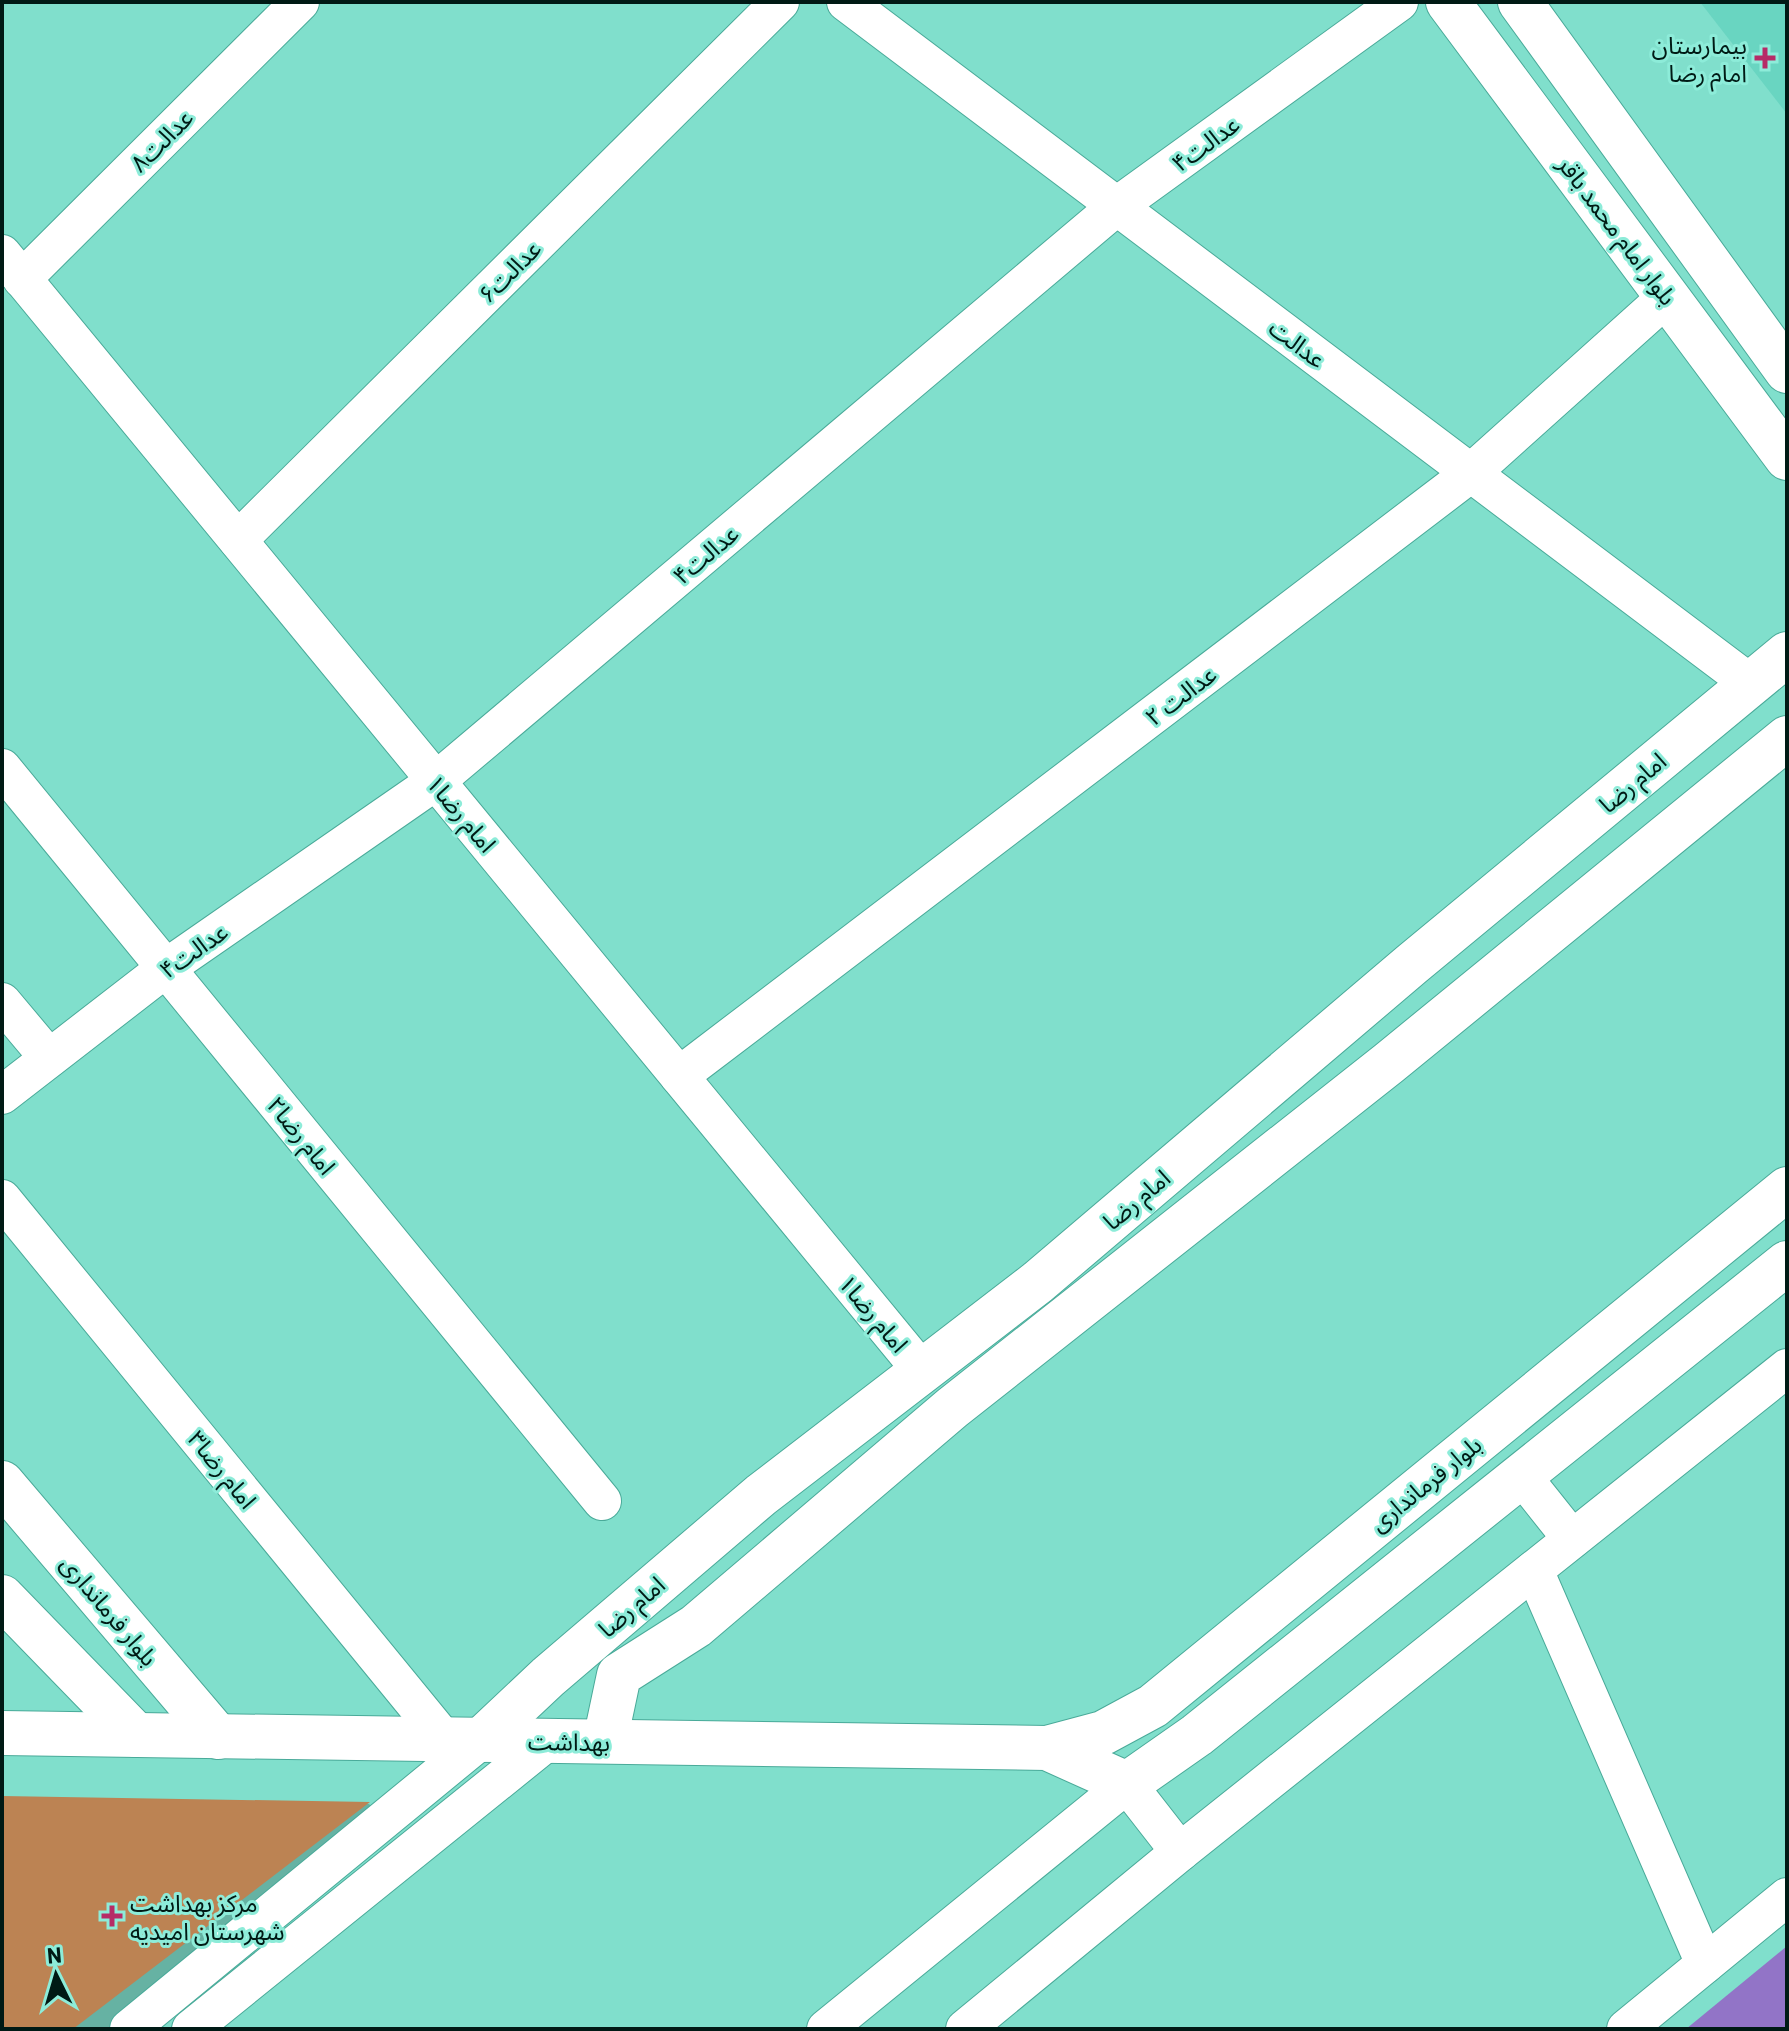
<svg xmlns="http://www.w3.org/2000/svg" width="1789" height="2031" viewBox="0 0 1789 2031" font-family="Barlow,'Noto Sans Arabic',sans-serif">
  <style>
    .built { fill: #69d5c1 }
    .forest { fill: #9274c7 }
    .shadow { fill: #0003 }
    .building { fill: #bc8353 }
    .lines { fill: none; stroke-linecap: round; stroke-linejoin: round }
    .minor-casing { stroke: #49aa99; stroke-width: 40 }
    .tertiary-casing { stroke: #49aa99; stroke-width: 46 }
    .minor { stroke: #fff; stroke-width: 38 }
    .tertiary { stroke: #fff; stroke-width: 44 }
    .poi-dot { fill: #b62b67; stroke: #8decd9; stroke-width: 3 }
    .labels { text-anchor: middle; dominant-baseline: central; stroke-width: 6; stroke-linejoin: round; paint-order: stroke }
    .poi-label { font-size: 24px; fill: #001a15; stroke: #8decd9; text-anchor: end }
    .street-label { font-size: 24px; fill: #001a15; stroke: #8decd9 }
  </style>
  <rect width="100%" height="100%" fill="#80dfcc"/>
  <!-- built -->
  <path class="built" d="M1700,2H1787V114Z"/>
  <!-- forest -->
  <path class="forest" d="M1787,1946V2029H1686Z"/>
  <!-- shadow -->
  <path class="shadow" d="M2,1798L369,1804L395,1831L136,2029H2Z"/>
  <!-- building -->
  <path class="building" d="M2,1796L370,1802L73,2029H2Z"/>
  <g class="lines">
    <!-- minor casing -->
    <g class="minor-casing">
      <g id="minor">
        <path d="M846,2L1751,684"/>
        <path d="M2,254L922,1371"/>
        <path d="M22,279L300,2"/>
        <path d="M238,540L780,2"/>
        <path d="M2,768L602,1501"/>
        <path d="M2,1002L49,1058"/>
        <path d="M679,1076L1471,473L1667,297"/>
        <path d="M2,1095L166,968L436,781L1117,206L1399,2"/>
        <path d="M2,1199L444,1739"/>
        <path d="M1521,1475L1572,1539"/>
        <path d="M1534,1570L1705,1964"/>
        <path d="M129,2029L481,1740"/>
        <path d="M191,2029L548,1741"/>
        <path d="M826,2029L1127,1784L1180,1852"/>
        <path d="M965,2029L1180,1852L1787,1368"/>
        <path d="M1626,2029L1787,1897"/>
      </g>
    </g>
    <!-- tertiary casing -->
    <g class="tertiary-casing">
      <g id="tertiary">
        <path d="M1448,2L1787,458"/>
        <path d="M1520,2L1787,371"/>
        <path d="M2,1483L218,1737"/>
        <path d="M2,1597L136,1735"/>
        <path d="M2,1733L1047,1748L1127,1784L1197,1735L1787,1263"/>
        <path d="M481,1740L548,1677L761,1495L1038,1282L1412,964L1787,654"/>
        <path d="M605,1741L619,1675L696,1626L952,1408L1389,1063L1787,738"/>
        <path d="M1047,1748L1103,1733L1153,1706L1787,1189"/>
      </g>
    </g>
    <!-- minor -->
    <use href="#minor" class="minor"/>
    <!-- tertiary -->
    <use href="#tertiary" class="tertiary"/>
  </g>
  <!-- markers -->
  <g class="poi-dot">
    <path d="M1761 46h8v8h8v8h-8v8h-8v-8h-8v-8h8z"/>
    <path d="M108 1904h8v8h8v8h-8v8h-8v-8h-8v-8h8z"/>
  </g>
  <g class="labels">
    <!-- poi labels -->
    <g class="poi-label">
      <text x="1747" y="44">بیمارستان<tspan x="1747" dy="28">امام رضا</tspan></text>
      <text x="130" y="1902" text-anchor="start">مرکز بهداشت<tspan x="130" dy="28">شهرستان امیدیه</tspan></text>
    </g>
    <!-- street labels -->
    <g class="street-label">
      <text transform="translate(161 140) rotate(-45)">عدالت۸</text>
      <text transform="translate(1205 143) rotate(-36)">عدالت۴</text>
      <text transform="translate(1618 230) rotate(53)">بلوار امام محمد باقر</text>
      <text transform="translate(509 271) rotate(-45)">عدالت۶</text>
      <text transform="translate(1298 343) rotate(37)">عدالت</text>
      <text transform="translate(705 554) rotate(-40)">عدالت۴</text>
      <text transform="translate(1180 695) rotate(-37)">عدالت ۲</text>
      <text transform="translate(1632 782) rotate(-40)">امام رضا</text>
      <text transform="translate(462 813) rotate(50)">امام رضا۱</text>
      <text transform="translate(193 950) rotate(-35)">عدالت۴</text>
      <text transform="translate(302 1135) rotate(51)">امام رضا۲</text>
      <text transform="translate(1136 1199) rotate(-40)">امام رضا</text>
      <text transform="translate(874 1313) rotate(50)">امام رضا۱</text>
      <text transform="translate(223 1469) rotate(51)">امام رضا۳</text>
      <text transform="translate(1425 1483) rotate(-39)">بلوار فرمانداری</text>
      <text transform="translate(631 1606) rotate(-41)">امام رضا</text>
      <text transform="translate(110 1610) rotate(50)">بلوار فرمانداری</text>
      <text transform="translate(569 1741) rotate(1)">بهداشت</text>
    </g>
  </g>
  <!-- border -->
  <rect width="1789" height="2031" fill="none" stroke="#001a15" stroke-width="8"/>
  <!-- north arrow -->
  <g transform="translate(56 1975) rotate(355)" stroke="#8decd9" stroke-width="6" paint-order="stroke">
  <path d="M0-6L14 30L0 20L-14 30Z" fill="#001a15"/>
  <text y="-12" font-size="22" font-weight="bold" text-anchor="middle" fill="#001a15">N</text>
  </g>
</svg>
